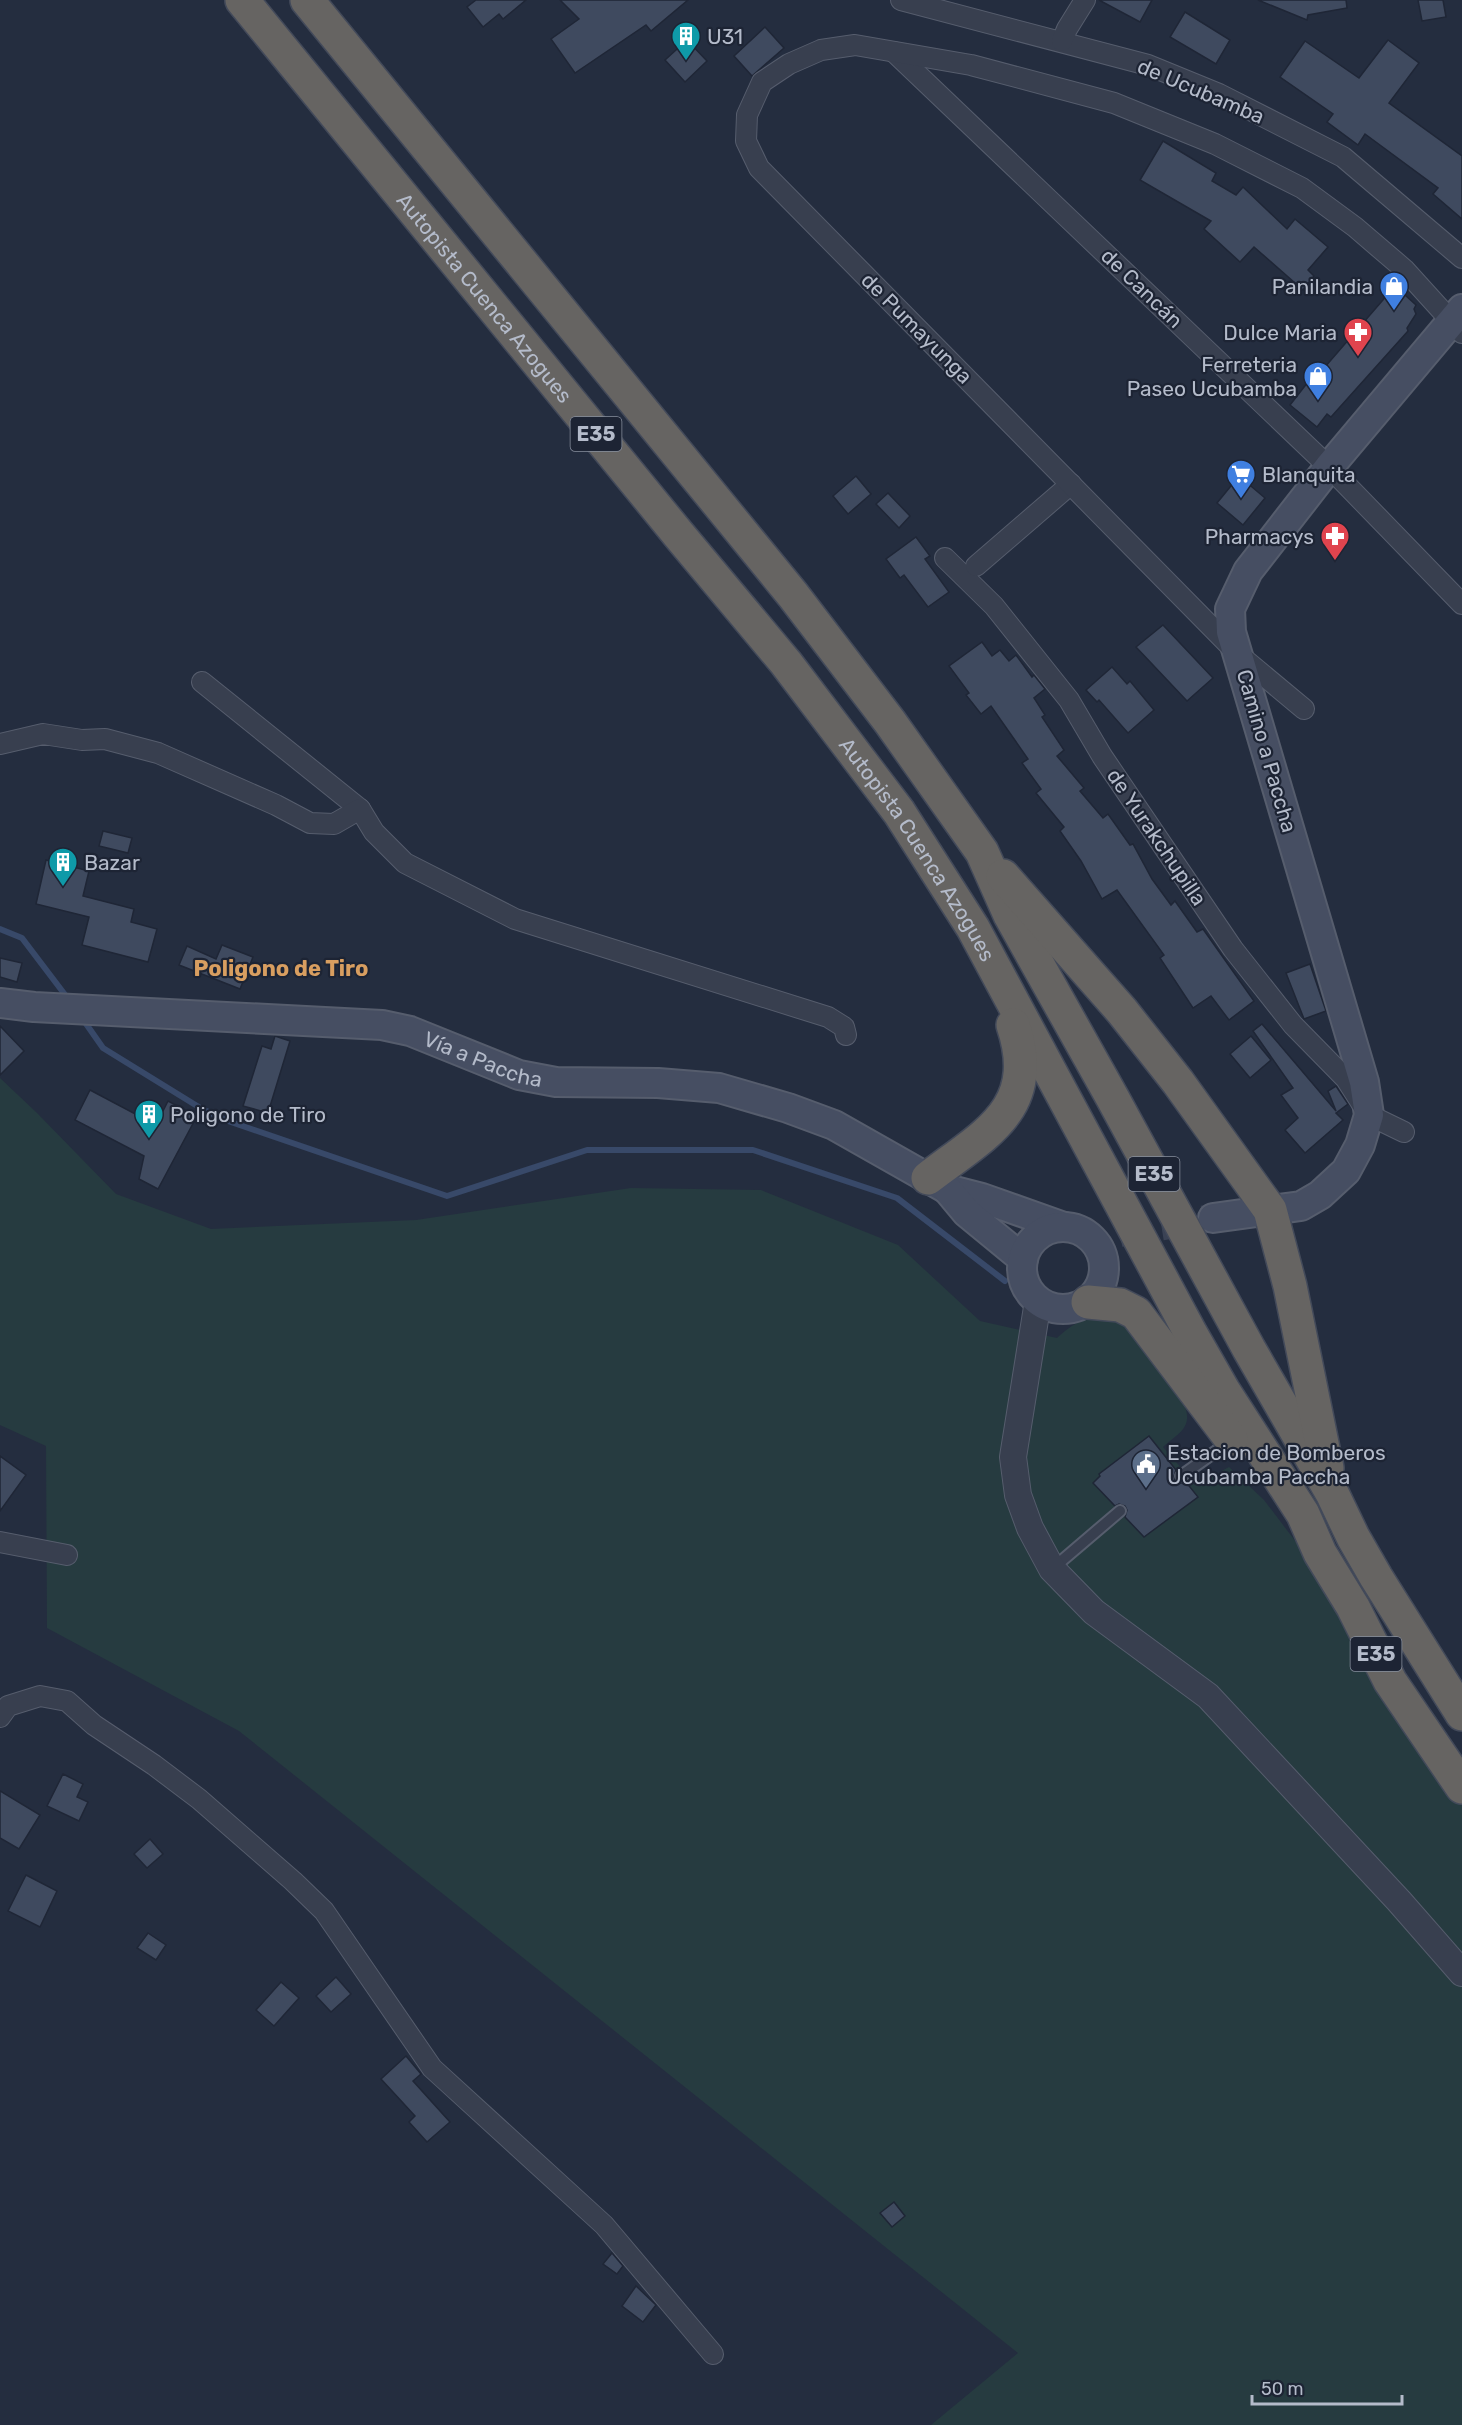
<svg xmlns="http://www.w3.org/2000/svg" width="1462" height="2425" viewBox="0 0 1462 2425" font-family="Rubik,sans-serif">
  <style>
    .green { fill: #263b40 }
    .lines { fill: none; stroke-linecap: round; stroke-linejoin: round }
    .stream { stroke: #384969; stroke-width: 6 }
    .building { fill: #3f4a5f; stroke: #1f2636; stroke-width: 1.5 }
    .secondary-tunnel { stroke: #3a4254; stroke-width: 28; stroke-dasharray: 28 14; stroke-linecap: butt }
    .service-casing { stroke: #565d6d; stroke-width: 14 }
    .minor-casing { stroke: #565d6d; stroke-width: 22 }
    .tertiary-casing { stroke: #565d6d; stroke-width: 28 }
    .secondary-casing { stroke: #565d6d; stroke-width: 32 }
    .trunk-casing { stroke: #434a5a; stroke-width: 36 }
    .service { stroke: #383f4f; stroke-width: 10 }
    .minor { stroke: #383f4f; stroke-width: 20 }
    .tertiary { stroke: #383f4f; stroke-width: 26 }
    .secondary { stroke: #464e62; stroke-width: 28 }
    .trunk { stroke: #666462; stroke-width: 33 }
    .labels { text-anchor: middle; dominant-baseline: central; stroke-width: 4.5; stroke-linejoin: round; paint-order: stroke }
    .shield { fill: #1d2434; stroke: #878e9d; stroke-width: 1.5 }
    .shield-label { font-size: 20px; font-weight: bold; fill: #b4bbca }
    .poi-label { font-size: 21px; fill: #b4bbca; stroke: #1d2434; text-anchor: start }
    .street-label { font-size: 21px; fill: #b4bbca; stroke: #1d2434 }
    .neighbourhood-label { font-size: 22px; font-weight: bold; fill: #d89e60; stroke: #1d2434 }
  </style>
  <rect width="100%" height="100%" fill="#242d3f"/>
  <!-- green -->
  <path class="green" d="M0,1078L37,1113L116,1194L211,1229L416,1220L631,1188L761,1190L898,1245L980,1321L1057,1338C1081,1316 1091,1317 1122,1319L1184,1404C1194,1428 1178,1433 1163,1447L1196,1485L1229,1467L1264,1500L1309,1559L1462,1797V2425H931L1018,2353L239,1731L47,1628L46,1446L0,1425Z"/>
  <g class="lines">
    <!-- stream -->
    <g class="stream">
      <path d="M0,929L22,938L69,1000"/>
      <path d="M82,1018L103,1048L202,1109L228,1121L447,1196L587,1150H753L897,1198L1005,1281"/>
    </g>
  </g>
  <!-- building -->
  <g class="building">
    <path d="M476,0H526L503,19L499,14L483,27L467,7Z"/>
    <path d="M560,0H688L651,31L646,25L575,73L551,39L579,19Z"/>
    <path d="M1099,0H1152L1140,22Z"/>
    <path d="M1258,0H1346L1347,8L1308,15L1307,20Z"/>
    <path d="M1418,0H1443L1446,17L1422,21Z"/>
    <path d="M1185,12L1230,40L1216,64L1170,37Z"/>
    <path d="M765,27L784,48L752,76L734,56Z"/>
    <path d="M687,40L707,61L685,82L665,60Z"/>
    <path d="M1388,40L1419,63L1389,103L1462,156V219L1433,194L1438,188L1365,134L1358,145L1327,122L1333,114L1280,77L1305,41L1359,78Z"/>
    <path d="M1163,141L1216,173L1212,181L1236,195L1243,187L1287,229L1295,219L1328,247L1308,270L1314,276L1303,290L1254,247L1240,262L1204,229L1211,221L1140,180Z"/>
    <path d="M1395,286L1416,305L1414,309L1416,314L1407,328L1408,331L1331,417L1327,414L1317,427L1290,405L1315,373L1318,375Z"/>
    <path d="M856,476L871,494L848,514L833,496Z"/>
    <path d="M1239,476L1265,498L1243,525L1217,503Z"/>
    <path d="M888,493L910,516L899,528L876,504Z"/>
    <path d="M916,537L930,556L925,559L949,592L928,607L904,575L900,578L886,559Z"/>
    <path d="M1163,625L1213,678L1187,701L1136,647Z"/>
    <path d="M982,642L992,656L1000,650L1009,661L1016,655L1032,677L1034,675L1045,689L1034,698L1045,715L1042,717L1064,750L1057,756L1084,788L1080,791L1103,818L1108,814L1130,845L1133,844L1152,879L1171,905L1175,901L1197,932L1203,929L1254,1001L1229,1020L1211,996L1193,1008L1160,958L1164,955L1117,890L1102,899L1081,861L1060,831L1064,827L1036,793L1041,789L1022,763L1028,759L991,706L981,714L966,695L969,693L949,666Z"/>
    <path d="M1112,667L1127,684L1130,681L1154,710L1128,733L1099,700L1097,702L1086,690Z"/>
    <path d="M103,831L132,838L128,853L99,846Z"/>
    <path d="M46,860L89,871L83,896L134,909L131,922L157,929L148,962L82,945L89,917L36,904Z"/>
    <path d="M222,945L253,957L240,989L179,965L187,946L216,959Z"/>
    <path d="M0,958L22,963L17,982L0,977Z"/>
    <path d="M1310,964L1326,1011L1304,1019L1286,973Z"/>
    <path d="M1262,1024L1336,1111L1328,1091L1336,1086L1348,1104L1336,1113L1343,1120L1305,1153L1285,1130L1298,1118L1281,1095L1293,1088L1253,1031Z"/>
    <path d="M0,1026L24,1051L0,1075Z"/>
    <path d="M275,1036L290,1041L268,1113L243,1106L262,1046L271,1049Z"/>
    <path d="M1251,1036L1271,1060L1250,1078L1230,1054Z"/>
    <path d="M90,1090L156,1125L168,1101L197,1116L158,1189L139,1179L144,1156L75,1120Z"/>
    <path d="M1149,1436L1176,1470L1174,1476L1175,1481L1181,1483L1186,1482L1198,1497L1144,1537L1125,1517L1127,1510L1125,1506L1119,1504L1115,1506L1093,1483L1100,1476L1099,1474Z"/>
    <path d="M0,1456L26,1475L0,1511Z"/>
    <path d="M63,1774L83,1784L77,1797L88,1802L79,1821L47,1806Z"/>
    <path d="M0,1791L40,1815L19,1849L0,1838Z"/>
    <path d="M150,1839L163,1854L147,1868L134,1854Z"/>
    <path d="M26,1875L57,1891L40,1927L8,1911Z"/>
    <path d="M148,1933L166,1945L156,1960L137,1948Z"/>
    <path d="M336,1977L351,1994L331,2012L316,1996Z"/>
    <path d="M281,1982L299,1998L274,2026L256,2010Z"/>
    <path d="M406,2056L421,2074L413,2081L450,2122L427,2142L409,2122L415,2116L381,2079Z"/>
    <path d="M894,2202L905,2216L892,2227L880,2213Z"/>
    <path d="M612,2253L623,2266L617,2274L603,2264Z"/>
    <path d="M636,2286L656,2305L643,2322L622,2306Z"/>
  </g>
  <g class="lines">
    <!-- secondary-tunnel -->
    <path class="secondary-tunnel" d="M1120,1233L1213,1218"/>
    <!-- service casing -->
    <g class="service-casing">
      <g id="service">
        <path d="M1181,1476L1229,1442"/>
        <path d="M1052,1569L1120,1511"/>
      </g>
    </g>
    <!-- minor casing -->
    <g class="minor-casing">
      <g id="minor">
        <path d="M901,0L1148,65L1219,94L1343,157L1462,258"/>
        <path d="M1062,41L1067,29L1085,0"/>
        <path d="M894,52L1329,467L1462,604"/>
        <path d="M945,558L994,606L1069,700L1102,756L1233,949L1293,1025L1346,1079L1369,1115L1404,1132"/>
        <path d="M976,566L1071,484"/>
        <path d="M202,682L360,809"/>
        <path d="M1304,709L1238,654L759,168L746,141L747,115L762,82L789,64L821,50L855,45L971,65L1114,103L1215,144L1302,188L1355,227L1404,269L1462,333"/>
        <path d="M0,744L43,734L82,740L105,739L158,753L276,805L310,823L334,824L360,809L374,832L405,863L515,919L828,1017L844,1027L846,1035"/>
        <path d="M0,1542L67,1555"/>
        <path d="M0,1717L8,1706L40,1696L67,1701L94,1725L154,1765L199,1799L293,1881L324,1911L432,2068L604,2225L713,2354"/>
      </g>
    </g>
    <!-- tertiary casing -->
    <g class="tertiary-casing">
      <path id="tertiary" d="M1038,1301L1013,1457L1018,1495L1030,1528L1052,1569L1094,1612L1208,1696L1399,1901L1462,1973"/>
    </g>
    <!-- secondary casing -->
    <g class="secondary-casing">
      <g id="secondary">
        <path id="s1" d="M0,1003L34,1007L382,1025L410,1031L519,1075L556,1082L658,1083L719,1088L788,1108L834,1125L947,1189L982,1198L1064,1227"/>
        <path d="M947,1189L967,1213L1023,1259"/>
        <path d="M1213,1218L1301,1206L1320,1195L1346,1171L1360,1145L1369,1115L1364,1082L1231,632L1230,609L1248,571L1329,467L1462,309"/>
        <circle cx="1063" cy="1268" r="41"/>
      </g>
    </g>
    <!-- trunk casing -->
    <g class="trunk-casing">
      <g id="trunk">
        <path id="s2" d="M242,0L679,535L786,663L899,812L973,928L1191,1334L1223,1390L1303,1514L1320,1553L1353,1607L1390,1681L1462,1787"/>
        <path d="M307,0L793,595L890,722L982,852L1010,915L1112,1097L1249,1349L1332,1493L1353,1537L1376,1577L1462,1714"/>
        <path d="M1003,876L1122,1011L1178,1082L1270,1210L1290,1286L1327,1468"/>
        <path d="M928,1178C985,1134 1041,1109 1013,1025"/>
        <path d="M1088,1302L1120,1305L1136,1313L1231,1439"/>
      </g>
    </g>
    <!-- service -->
    <use href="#service" class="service"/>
    <!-- minor -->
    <use href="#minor" class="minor"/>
    <!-- tertiary -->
    <use href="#tertiary" class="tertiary"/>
    <!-- secondary -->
    <use href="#secondary" class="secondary"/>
    <!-- trunk -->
    <use href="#trunk" class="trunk"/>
  </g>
  <!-- icons -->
  <defs>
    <g id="building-pin" transform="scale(1.5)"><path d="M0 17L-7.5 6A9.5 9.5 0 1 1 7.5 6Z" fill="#0f9aa8" stroke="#1d2434"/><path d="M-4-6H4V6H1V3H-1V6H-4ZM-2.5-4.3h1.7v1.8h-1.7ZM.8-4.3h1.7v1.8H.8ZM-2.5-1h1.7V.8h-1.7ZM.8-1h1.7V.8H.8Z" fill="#fff"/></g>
    <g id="shop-pin" transform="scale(1.5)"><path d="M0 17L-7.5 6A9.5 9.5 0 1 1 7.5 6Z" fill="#3f7fe0" stroke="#1d2434"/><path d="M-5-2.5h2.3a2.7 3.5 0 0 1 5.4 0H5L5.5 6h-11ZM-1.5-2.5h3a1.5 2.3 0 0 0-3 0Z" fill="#fff"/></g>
    <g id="pharmacy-pin" transform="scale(1.5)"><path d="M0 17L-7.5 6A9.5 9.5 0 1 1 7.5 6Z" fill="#e0444e" stroke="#1d2434"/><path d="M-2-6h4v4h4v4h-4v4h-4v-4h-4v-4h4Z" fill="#fff"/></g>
    <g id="supermarket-pin" transform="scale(1.5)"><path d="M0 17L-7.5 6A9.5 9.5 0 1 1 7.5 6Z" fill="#3f7fe0" stroke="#1d2434"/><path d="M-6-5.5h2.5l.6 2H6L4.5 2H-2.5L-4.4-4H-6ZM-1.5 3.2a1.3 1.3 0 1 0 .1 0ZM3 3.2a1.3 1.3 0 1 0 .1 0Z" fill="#fff"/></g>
    <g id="civic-pin" transform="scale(1.5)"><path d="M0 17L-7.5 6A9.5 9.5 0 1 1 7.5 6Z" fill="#5c6f8a" stroke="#1d2434"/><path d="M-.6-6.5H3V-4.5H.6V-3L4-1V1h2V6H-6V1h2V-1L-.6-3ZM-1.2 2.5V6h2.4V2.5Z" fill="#fff"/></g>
  </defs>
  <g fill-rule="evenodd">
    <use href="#building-pin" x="686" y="36"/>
    <use href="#shop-pin" x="1394" y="286"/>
    <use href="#pharmacy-pin" x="1358" y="332"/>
    <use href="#shop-pin" x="1318" y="376"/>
    <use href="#supermarket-pin" x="1241" y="474"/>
    <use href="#pharmacy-pin" x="1335" y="536"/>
    <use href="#building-pin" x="63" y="862"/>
    <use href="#building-pin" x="149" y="1114"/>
    <use href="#civic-pin" x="1146" y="1464"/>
  </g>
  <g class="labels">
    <!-- shield labels -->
    <g class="shield">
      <rect x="570.5" y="417" width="51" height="34" rx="4.5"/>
      <rect x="1128.5" y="1157" width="51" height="34" rx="4.5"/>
      <rect x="1350.5" y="1637" width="51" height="34" rx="4.5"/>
    </g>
    <g class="shield-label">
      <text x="596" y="434">E35</text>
      <text x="1154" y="1174">E35</text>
      <text x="1376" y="1654">E35</text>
    </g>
    <!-- poi labels -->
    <g class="poi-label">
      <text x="707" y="36">U31</text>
      <text x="1373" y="286" text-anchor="end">Panilandia</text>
      <text x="1337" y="332" text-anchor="end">Dulce Maria</text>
      <text x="1297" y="364" text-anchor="end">Ferreteria<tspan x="1297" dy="24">Paseo Ucubamba</tspan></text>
      <text x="1262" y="474">Blanquita</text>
      <text x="1314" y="536" text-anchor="end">Pharmacys</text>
      <text x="84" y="862">Bazar</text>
      <text x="170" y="1114">Poligono de Tiro</text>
      <text x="1167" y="1452">Estacion de Bomberos<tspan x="1167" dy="24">Ucubamba Paccha</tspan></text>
    </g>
    <!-- street labels -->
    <g class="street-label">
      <text transform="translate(1201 91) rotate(23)">de Ucubamba</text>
      <text transform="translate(1142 288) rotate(44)">de Cancán</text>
      <text stroke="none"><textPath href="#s2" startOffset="384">Autopista Cuenca Azogues</textPath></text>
      <text transform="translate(917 328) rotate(45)">de Pumayunga</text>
      <text transform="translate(1267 751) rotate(74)">Camino a Paccha</text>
      <text transform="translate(1157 837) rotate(56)">de Yurakchupilla</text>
      <text stroke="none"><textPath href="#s2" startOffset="1086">Autopista Cuenca Azogues</textPath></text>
      <text stroke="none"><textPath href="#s1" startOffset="490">Vía a Paccha</textPath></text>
    </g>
    <!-- neighbourhood labels -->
    <g class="neighbourhood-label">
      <text x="281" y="968">Poligono de Tiro</text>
    </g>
  </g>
  <!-- scale -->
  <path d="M1252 2395v9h150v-9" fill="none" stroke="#b4bbca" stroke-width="3"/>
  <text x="1261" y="2395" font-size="18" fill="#b4bbca" stroke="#1d2434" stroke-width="4.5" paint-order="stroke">50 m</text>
</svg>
